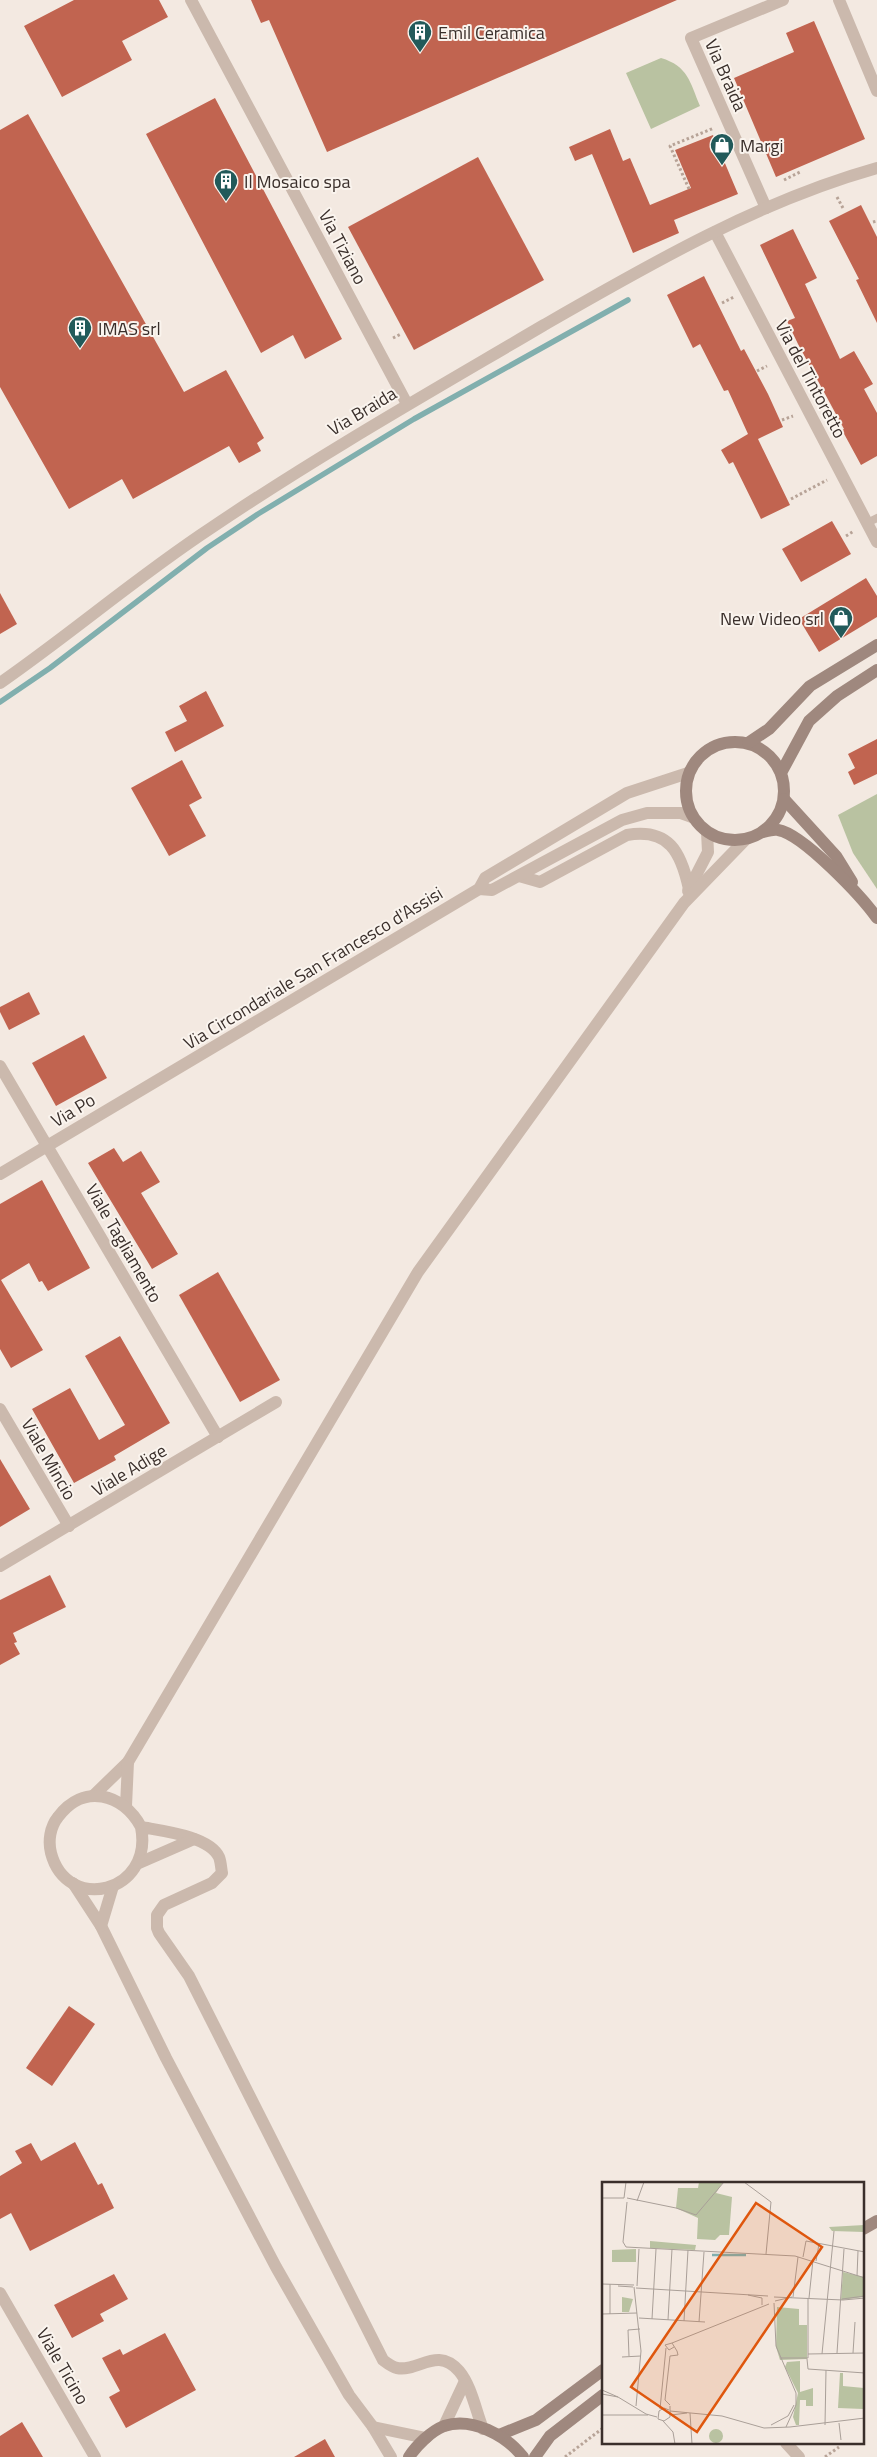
<svg xmlns="http://www.w3.org/2000/svg" width="877" height="2457" viewBox="0 0 877 2457" font-family="'Titillium Web',sans-serif">
  <style>
    .green { fill: #b9c2a1 }
    .lines { fill: none; stroke-linecap: round; stroke-linejoin: round }
    .stream { stroke: #81afae; stroke-width: 5.5 }
    .building { fill: #c16450 }
    .path { stroke: #b7a397; stroke-width: 3; stroke-dasharray: 2.5 2.5; stroke-linecap: butt }
    .lane { stroke: #cbb9ad; stroke-width: 8 }
    .street { stroke: #cbb9ad; stroke-width: 12 }
    .secondary { stroke: #9f887e; stroke-width: 12 }
    .labels { text-anchor: middle; dominant-baseline: central; stroke-width: 4; stroke-linejoin: round; paint-order: stroke }
    .poi-label { font-size: 18px; fill: #3a2f2b; stroke: #faf4ee; text-anchor: start }
    .street-label { font-size: 18px; fill: #3a2f2b; stroke: #faf4ee }
    .inset-river { fill: none; stroke: #81afae; stroke-width: 2.5 }
    .inset-road { fill: none; stroke: #a99f98; stroke-width: 1 }
    .view { fill: #df570e; fill-opacity: 0.15; stroke: #df570e; stroke-width: 2.5 }
    .inset-edge { fill: none; stroke: #3a2f2b; stroke-width: 2.5 }
  </style>
  <rect width="100%" height="100%" fill="#f3e9e1"/>
  <!-- green -->
  <g class="green">
    <path d="M661,58C688,66 690,82 700,106L651,129L626,73Z"/>
    <path d="M877,794V889L853,853L838,815Z"/>
  </g>
  <g class="lines">
    <!-- stream -->
    <path class="stream" d="M0,702L50,668L207,548L258,514L414,419L628,300"/>
  </g>
  <!-- building -->
  <g class="building">
    <path d="M74,0H159L168,17L122,41L132,60L62,97L24,26Z"/>
    <path d="M251,0H677L327,152L269,20L261,23Z"/>
    <path d="M814,21L865,139L776,177L734,78L794,52L786,33Z"/>
    <path d="M215,98L342,339L305,359L293,335L261,353L146,134Z"/>
    <path d="M28,114L184,392L226,370L264,438L257,443L261,451L239,463L229,446L133,499L122,479L69,509L0,387V130Z"/>
    <path d="M610,129L623,161L630,158L650,205L691,188L675,150L713,135L738,194L674,220L679,233L633,253L592,154L575,161L569,147Z"/>
    <path d="M478,157L544,280L414,350L348,227Z"/>
    <path d="M861,205L877,237V323L856,280L859,279L829,221Z"/>
    <path d="M793,229L817,278L805,284L840,359L854,351L873,384L864,389L877,413V456L861,465L842,430L844,429L798,344L787,321L795,318L760,245Z"/>
    <path d="M704,276L741,351L744,349L768,394L783,427L758,439L790,505L761,519L733,462L729,464L721,450L748,434L728,390L724,391L700,344L693,348L667,295Z"/>
    <path d="M832,521L851,554L801,582L782,549Z"/>
    <path d="M866,578L877,596V617L819,652L799,619Z"/>
    <path d="M0,593L17,624L0,634Z"/>
    <path d="M206,691L224,726L175,752L165,732L187,721L179,706Z"/>
    <path d="M877,739V774L854,785L848,772L855,768L848,754Z"/>
    <path d="M182,760L202,798L189,805L206,836L169,856L131,788Z"/>
    <path d="M29,992L40,1014L9,1030L0,1012V1007Z"/>
    <path d="M84,1035L107,1078L56,1106L32,1063Z"/>
    <path d="M114,1148L123,1162L141,1151L160,1182L141,1193L178,1254L152,1269L88,1163Z"/>
    <path d="M42,1180L90,1268L48,1291L42,1281L39,1282L29,1263L1,1280L43,1350L11,1368L0,1349V1204Z"/>
    <path d="M218,1272L280,1380L240,1402L179,1295Z"/>
    <path d="M120,1336L170,1423L114,1456L116,1460L74,1483L32,1409L70,1388L99,1440L125,1425L85,1356Z"/>
    <path d="M0,1459L30,1509L0,1527Z"/>
    <path d="M50,1575L66,1607L13,1633L17,1642L14,1643L20,1654L0,1665V1600Z"/>
    <path d="M69,2006L95,2024L52,2086L26,2068Z"/>
    <path d="M75,2142L98,2185L102,2183L114,2208L30,2251L11,2213L0,2219V2176L22,2163L15,2151L31,2143L41,2161Z"/>
    <path d="M114,2274L128,2299L100,2314L104,2321L72,2338L54,2305Z"/>
    <path d="M165,2333L196,2390L126,2428L109,2397L120,2391L102,2358L120,2349L123,2355Z"/>
    <path d="M22,2422L43,2457H0V2436Z"/>
    <path d="M325,2439L335,2457H294Z"/>
  </g>
  <g class="lines">
    <!-- path -->
    <g class="path">
      <path d="M784,180L800,172"/>
      <path d="M689,189L670,146L714,128"/>
      <path d="M837,197L844,210"/>
      <path d="M873,222L877,221"/>
      <path d="M722,303L734,297"/>
      <path d="M393,338L401,334"/>
      <path d="M757,371L767,366"/>
      <path d="M782,420L793,416"/>
      <path d="M791,499L827,480"/>
      <path d="M846,536L854,531"/>
      <path d="M565,2457L603,2428"/>
      <path d="M825,2457L839,2447"/>
    </g>
    <!-- lane -->
    <path class="lane" d="M867,523L877,518"/>
    <!-- street -->
    <g class="street">
      <path d="M191,0L407,404"/>
      <path d="M839,0L877,91"/>
      <path d="M766,208L691,38L783,0"/>
      <path d="M715,232L877,542"/>
      <path d="M0,683C72,633 138,576 211,528C319,455 432,391 544,325C650,264 759,201 877,168"/>
      <path d="M519,876L540,882L627,835C669,828 681,852 689,889"/>
      <path d="M479,889L492,890L622,820L647,813H681L692,817"/>
      <path d="M688,891L708,852L707,832"/>
      <path d="M0,1066L218,1437"/>
      <path d="M0,1174L479,889L485,878L627,793L688,773"/>
      <path d="M0,1409L69,1526"/>
      <path d="M0,1566L276,1402"/>
      <path d="M93,1796L128,1762L418,1272L684,903L746,839"/>
      <path d="M126,1806L128,1762"/>
      <path d="M141,1827C154,1893 67,1914 51,1853C48,1841 50,1827 58,1817C83,1783 123,1793 141,1827C162,1831 209,1836 219,1857C221,1862 221,1868 222,1873L212,1883L164,1905L157,1915V1928L159,1933L189,1976L383,2360C387,2363 392,2367 397,2368C419,2372 437,2346 459,2371C471,2385 476,2411 483,2429"/>
      <path d="M139,1863L194,1839"/>
      <path d="M73,1883L101,1926L166,2058L276,2267L349,2395L373,2427L391,2457"/>
      <path d="M101,1926L113,1886"/>
      <path d="M0,2293L95,2457"/>
      <path d="M444,2426L465,2381"/>
      <path d="M373,2427L426,2438"/>
      <path d="M786,2443L799,2457"/>
    </g>
    <!-- secondary -->
    <g class="secondary">
      <circle cx="735" cy="791" r="49"/>
      <path d="M748,743L769,729L810,686L877,645"/>
      <path d="M781,773L809,721L837,696L877,670"/>
      <path d="M784,799L836,856L852,882"/>
      <path d="M763,832C767,831 774,829 778,830C803,834 862,897 877,918"/>
      <path d="M863,2229L877,2221"/>
      <path d="M499,2435L536,2420L603,2370"/>
      <path d="M409,2457C416,2446 431,2431 444,2426C472,2417 506,2435 523,2457"/>
      <path d="M535,2457L550,2436L603,2395"/>
    </g>
  </g>
  <!-- icons -->
  <defs>
    <g id="building-pin" transform="scale(1.25)"><path d="M0 17L-7.5 6A9.5 9.5 0 1 1 7.5 6Z" fill="#225a5a" stroke="#faf4ee"/><path d="M-4-6H4V6H1V3H-1V6H-4ZM-2.5-4.3h1.7v1.8h-1.7ZM.8-4.3h1.7v1.8H.8ZM-2.5-1h1.7V.8h-1.7ZM.8-1h1.7V.8H.8Z" fill="#fff"/></g>
    <g id="shop-pin" transform="scale(1.25)"><path d="M0 17L-7.5 6A9.5 9.5 0 1 1 7.5 6Z" fill="#225a5a" stroke="#faf4ee"/><path d="M-5-2.5h2.3a2.7 3.5 0 0 1 5.4 0H5L5.5 6h-11ZM-1.5-2.5h3a1.5 2.3 0 0 0-3 0Z" fill="#fff"/></g>
  </defs>
  <g fill-rule="evenodd">
    <use href="#building-pin" x="420" y="32"/>
    <use href="#shop-pin" x="722" y="145"/>
    <use href="#building-pin" x="226" y="181"/>
    <use href="#building-pin" x="80" y="328"/>
    <use href="#shop-pin" x="841" y="618"/>
  </g>
  <g class="labels">
    <!-- poi labels -->
    <g class="poi-label">
      <text x="438" y="32">Emil Ceramica</text>
      <text x="740" y="145">Margi</text>
      <text x="244" y="181">Il Mosaico spa</text>
      <text x="98" y="328">IMAS srl</text>
      <text x="824" y="618" text-anchor="end">New Video srl</text>
    </g>
    <!-- street labels -->
    <g class="street-label">
      <text transform="translate(726 75) rotate(66)">Via Braida</text>
      <text transform="translate(343 247) rotate(62)">Via Tiziano</text>
      <text transform="translate(811 379) rotate(62)">Via del Tintoretto</text>
      <text transform="translate(362 411) rotate(-31)">Via Braida</text>
      <text transform="translate(313 968) rotate(-31)">Via Circondariale San Francesco d'Assisi</text>
      <text transform="translate(73 1110) rotate(-31)">Via Po</text>
      <text transform="translate(124 1243) rotate(60)">Viale Tagliamento</text>
      <text transform="translate(49 1459) rotate(60)">Viale Mincio</text>
      <text transform="translate(129 1470) rotate(-31)">Viale Adige</text>
      <text transform="translate(63 2366) rotate(60)">Viale Ticino</text>
    </g>
  </g>
  <!-- overview -->
  <g transform="translate(602 2182)">
    <rect width="262" height="262" fill="#f3e9e1"/>
    <path d="M97,0H121L114,11L130,15L127,53H118L113,58L95,57L96,36L74,26L76,6H96ZM262,43V50L230,49L227,45ZM48,59L94,63L93,68L48,66ZM34,67V80H10V68ZM241,90L262,95V115L239,118ZM20,115L31,117L27,130H20ZM175,125L197,127V143H205V177L178,178L174,165ZM198,179V210L211,206V224H204V218H198L197,243H194L191,235L196,211L183,185L185,180ZM238,191H241V204L262,206L261,227L236,226ZM107 254a7 7 0 1 1 14 0a7 7 0 1 1-14 0Z" fill="#b9c2a1"/>
    <path class="inset-river" d="M110,73H144"/>
    <path class="inset-road" d="M142,0L169,20L164,72M0,16H22M22,16L24,0M25,16L74,26L94,33L122,0M35,19L42,0M25,20L21,60L24,65L193,74L263,96M201,75L204,59L263,70M214,79L217,62M255,94L256,69M0,102L32,103M8,102V132M16,104L31,105M35,104L37,67M32,105L39,169L34,224M34,106L166,114M146,113L160,116V123M172,115L241,118L263,116M191,115L196,75M207,116L211,78M240,117L263,114M173,119L190,115M172,121L174,164M0,132L35,131M37,136L103,140M50,137L54,67M66,138L70,67M82,139L86,68M97,140L102,70M70,161L167,122M174,164L194,211V223L184,245M72,165L67,168L63,163L70,161L75,169M235,171L242,67M251,171L253,140M206,172L263,171M220,172L232,49M27,174L26,148L38,147M20,175L39,174M178,176H206V116M205,177L206,187L263,191M0,208L16,215M0,212L16,215L44,232L55,235M68,223L63,218L68,174L76,173L75,169M58,227L64,166M67,228L62,226L57,229L56,237L62,239L68,235V224M68,229L120,234L162,246L188,245M88,231L90,262M0,233H46M69,233L85,231M61,239L71,250L73,262M237,241L239,258M169,243L186,234L192,223M223,243L224,188M188,245L263,236"/>
    <path class="view" d="M154,21L220,65L95,250L29,205Z"/>
    <rect width="262" height="262" class="inset-edge"/>
  </g>
</svg>
